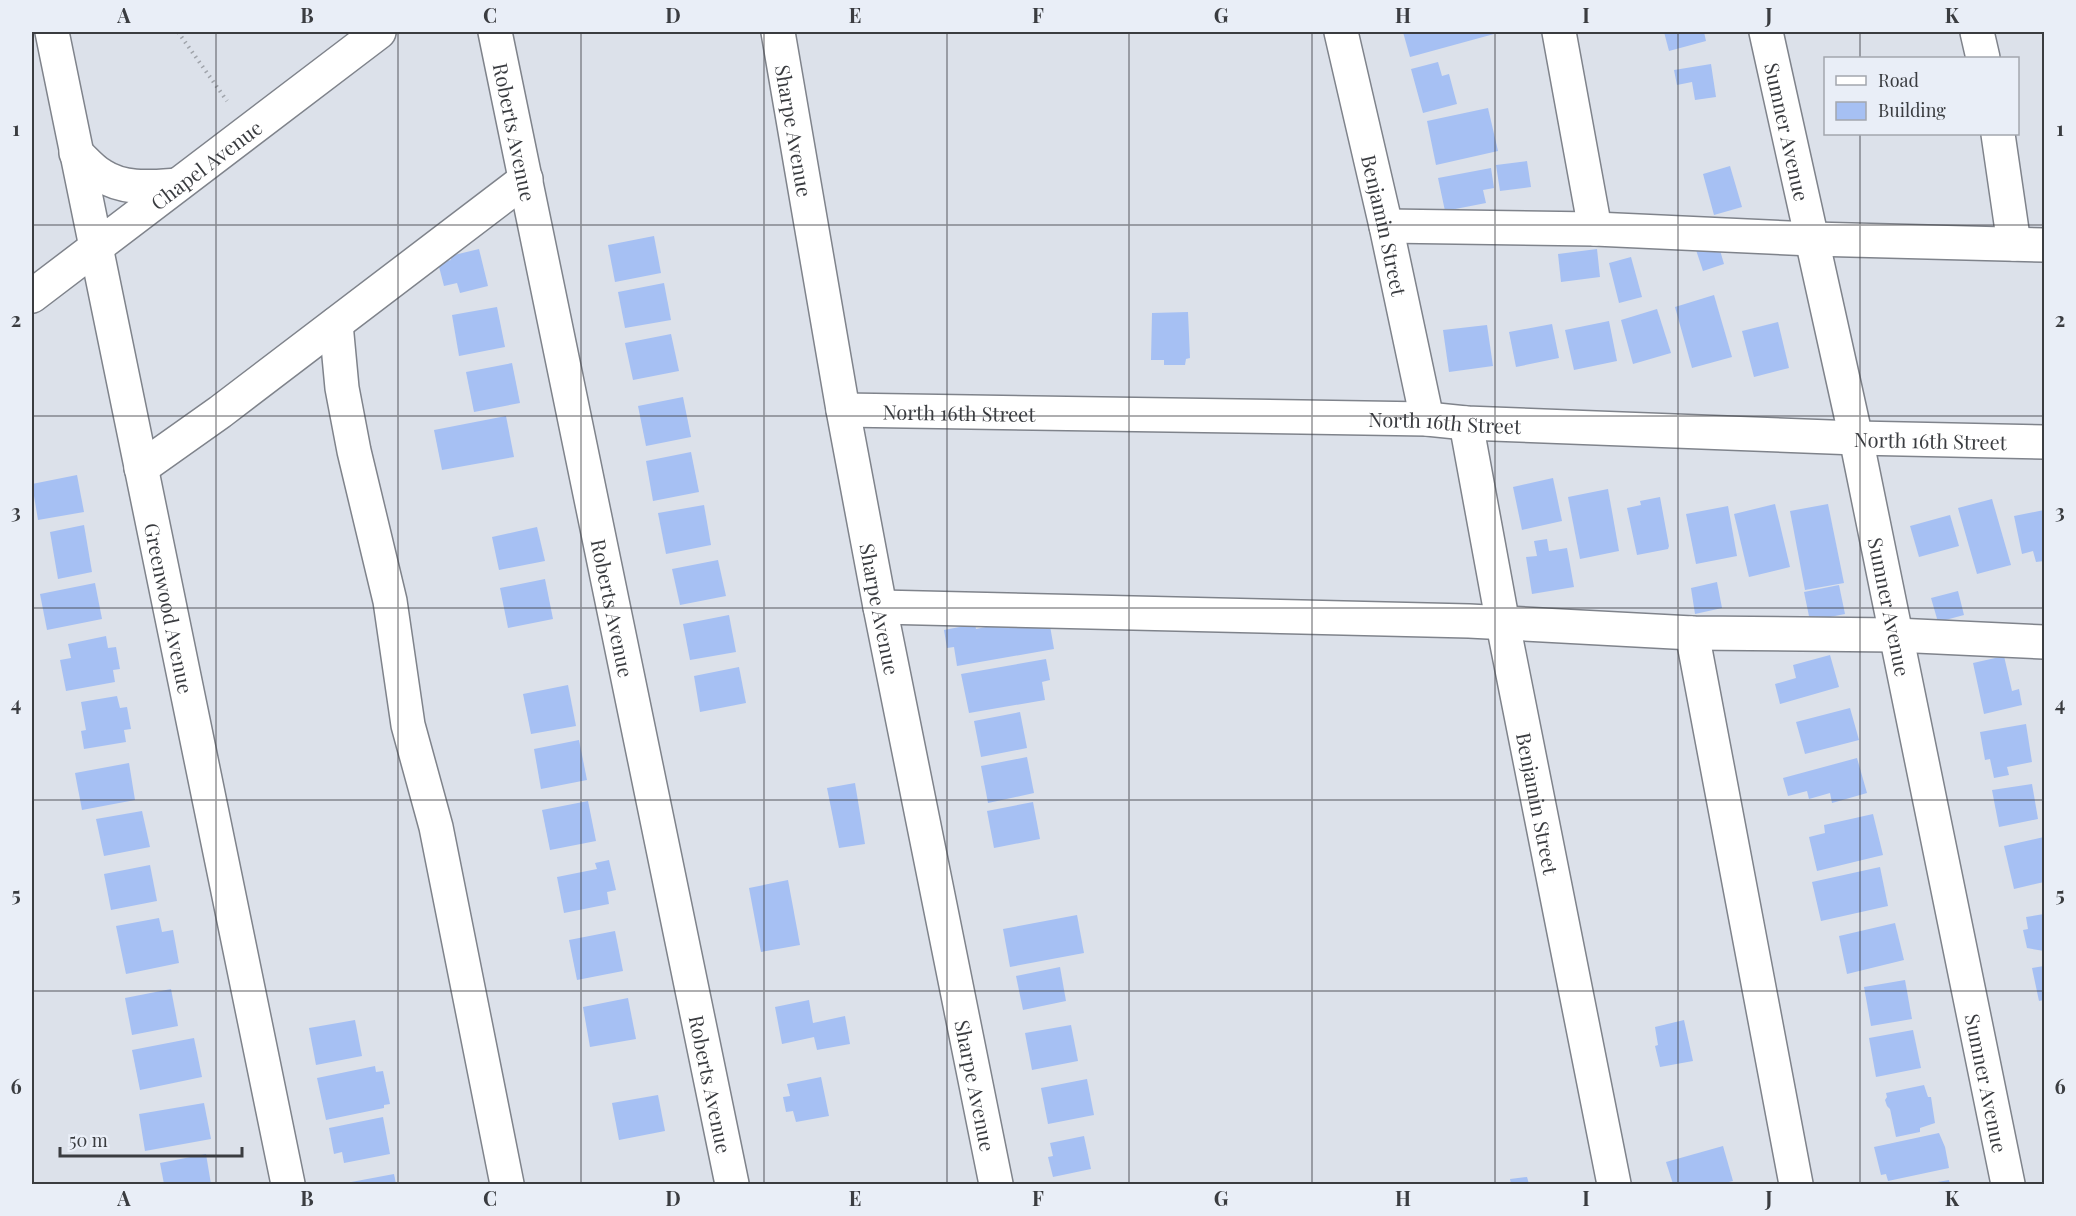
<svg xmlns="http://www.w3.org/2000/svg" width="2076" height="1216" viewBox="0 0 2076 1216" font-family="'Playfair Display',serif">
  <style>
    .building { fill: #a6c0f3 }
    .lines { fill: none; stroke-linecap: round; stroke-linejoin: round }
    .minor-casing { stroke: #7f838b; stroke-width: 36 }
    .path { stroke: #a0a4ab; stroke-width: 4; stroke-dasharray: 1.5 4.5; stroke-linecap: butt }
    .minor { stroke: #fff; stroke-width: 33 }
    .grid { fill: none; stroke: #3a3c40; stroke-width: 1.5; stroke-opacity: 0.55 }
    .labels { text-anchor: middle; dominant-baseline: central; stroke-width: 6; stroke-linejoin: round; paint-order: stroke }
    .street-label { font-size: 20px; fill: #3a3c40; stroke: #e9eef7 }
    .neatline { fill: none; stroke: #3a3c40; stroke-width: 2 }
    .grid-label { font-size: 20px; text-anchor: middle; font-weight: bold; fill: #3a3c40 }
  </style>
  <rect width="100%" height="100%" fill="#dce1ea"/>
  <!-- building -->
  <g class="building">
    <path d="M1403,32H1493L1494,34L1410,57Z"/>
    <path d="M1664,32H1704L1706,41L1669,51Z"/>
    <path d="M1438,62L1442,76L1449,74L1457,104L1423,113L1411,69Z"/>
    <path d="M1711,64L1716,97L1695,100L1692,82L1677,85L1674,70Z"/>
    <path d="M1488,108L1498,151L1436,165L1427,121Z"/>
    <path d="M1527,161L1531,187L1500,191L1496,165Z"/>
    <path d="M1730,166L1742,207L1714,215L1703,174Z"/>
    <path d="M1491,168L1494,188L1483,190L1486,203L1445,211L1438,178Z"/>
    <path d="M654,236L661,273L615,282L608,245Z"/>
    <path d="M1717,240L1724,264L1703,271L1695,247Z"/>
    <path d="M479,249L488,286L460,293L457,283L444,286L438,263L451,260L450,256Z"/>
    <path d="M1597,249L1600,277L1561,282L1558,254Z"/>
    <path d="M1631,257L1642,297L1619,303L1609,263Z"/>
    <path d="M664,283L671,320L625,328L618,292Z"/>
    <path d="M1714,295L1732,357L1692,368L1675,307Z"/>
    <path d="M497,307L505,347L459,356L452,315Z"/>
    <path d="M1657,309L1671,353L1633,364L1621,320Z"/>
    <path d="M1188,312L1190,358L1186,359L1185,365H1164V360H1151L1152,313Z"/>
    <path d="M1609,321L1617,361L1574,370L1565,330Z"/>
    <path d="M1778,322L1789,368L1754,377L1742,331Z"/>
    <path d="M1552,324L1559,358L1516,367L1509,332Z"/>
    <path d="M1487,325L1493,366L1449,372L1443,330Z"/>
    <path d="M671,334L679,371L633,380L625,343Z"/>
    <path d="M512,363L520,403L474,412L466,372Z"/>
    <path d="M683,397L691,437L646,446L638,406Z"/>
    <path d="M506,416L514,457L442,470L434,430Z"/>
    <path d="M691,452L699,492L653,501L646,461Z"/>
    <path d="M77,475L84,512L38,520L32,484Z"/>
    <path d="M1553,478L1562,521L1522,530L1513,487Z"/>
    <path d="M1608,489L1619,551L1580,559L1568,497Z"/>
    <path d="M1660,497L1669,546L1668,549L1637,555L1627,508L1641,505L1640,501Z"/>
    <path d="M1992,499L2011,565L1977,574L1958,508Z"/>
    <path d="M1775,504L1790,567L1749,577L1734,514Z"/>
    <path d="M1828,504L1844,583L1805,590L1790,511Z"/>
    <path d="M704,505L711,545L666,554L658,513Z"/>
    <path d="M1728,506L1737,556L1696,564L1686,514Z"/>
    <path d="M2044,510V561L2036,562L2033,551L2022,554L2014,516Z"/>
    <path d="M1950,515L1959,546L1919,557L1910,526Z"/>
    <path d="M84,525L92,572L58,579L50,532Z"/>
    <path d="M537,527L545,561L499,570L492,537Z"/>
    <path d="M1547,539L1549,551L1567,548L1574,587L1532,594L1526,557L1537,556L1534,541Z"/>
    <path d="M718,560L726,596L680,605L672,569Z"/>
    <path d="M545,579L553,619L508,628L500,588Z"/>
    <path d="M1717,582L1722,608L1695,614L1691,588Z"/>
    <path d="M95,583L102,619L47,630L40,594Z"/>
    <path d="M1839,585L1845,614L1810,621L1804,592Z"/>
    <path d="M1958,591L1964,615L1938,622L1931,598Z"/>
    <path d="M729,615L736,652L690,660L683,624Z"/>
    <path d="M1049,620L1054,649L957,666L954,647L947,648L944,630L975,624L976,629L1005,623L1006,628Z"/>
    <path d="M106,636L108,648L116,647L120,669L113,670L115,682L66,691L60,660L71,658L68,644Z"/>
    <path d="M1830,655L1839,687L1780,704L1775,684L1796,678L1793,665Z"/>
    <path d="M2004,656L2012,691L2019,689L2022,705L1984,714L1973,663Z"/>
    <path d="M1046,659L1050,680L1042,682L1045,700L969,713L961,674Z"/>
    <path d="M739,667L746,703L700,712L694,676Z"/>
    <path d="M568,685L576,726L531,734L523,694Z"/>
    <path d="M117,696L120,708L127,707L131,729L124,730L126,742L84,749L81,731L86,730L81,702Z"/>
    <path d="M1850,708L1859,740L1805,754L1796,722Z"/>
    <path d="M1020,712L1027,748L981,757L974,721Z"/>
    <path d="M2026,724L2032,762L2007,767L2009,775L1994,778L1990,759L1985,760L1980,732Z"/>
    <path d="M579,740L587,780L541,789L534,749Z"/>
    <path d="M1027,757L1034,793L988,803L981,766Z"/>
    <path d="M1857,758L1867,793L1832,803L1830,793L1809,799L1807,791L1788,796L1783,778Z"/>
    <path d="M129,763L135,800L82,810L75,773Z"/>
    <path d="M855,783L865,844L839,848L827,788Z"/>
    <path d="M2032,784L2038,819L1999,827L1992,790Z"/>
    <path d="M588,801L596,841L550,850L542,810Z"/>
    <path d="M1033,802L1040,839L994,848L987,811Z"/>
    <path d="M142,811L150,847L104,856L96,819Z"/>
    <path d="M1873,814L1883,855L1817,871L1809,837L1825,833L1824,825Z"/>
    <path d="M2044,837V882L2014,889L2004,846Z"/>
    <path d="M609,860L616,890L607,892L609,904L564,913L557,877L597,869L595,863Z"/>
    <path d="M150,865L157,901L111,910L104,874Z"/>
    <path d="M1880,867L1888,906L1821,921L1812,882Z"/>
    <path d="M788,880L800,945L761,952L749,888Z"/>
    <path d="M2044,914V951L2027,948L2023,930L2028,929L2026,917Z"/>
    <path d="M1077,915L1084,953L1010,967L1003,929Z"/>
    <path d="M159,918L162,932L173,930L179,963L126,974L116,926Z"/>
    <path d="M1895,923L1904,960L1847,974L1839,936Z"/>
    <path d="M615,931L623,971L577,980L569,940Z"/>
    <path d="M2044,966V1000L2039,1001L2032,968Z"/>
    <path d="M1060,967L1066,1001L1023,1010L1016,976Z"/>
    <path d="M1905,980L1912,1019L1871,1026L1864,987Z"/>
    <path d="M171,989L178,1026L132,1035L125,998Z"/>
    <path d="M628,998L636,1039L590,1047L583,1007Z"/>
    <path d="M809,1000L813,1023L845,1016L850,1044L817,1050L814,1037L782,1044L775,1007Z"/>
    <path d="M355,1020L362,1056L316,1065L309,1028Z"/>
    <path d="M1684,1020L1693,1061L1660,1067L1655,1046L1658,1045L1655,1027Z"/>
    <path d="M1071,1025L1078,1061L1032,1070L1025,1033Z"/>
    <path d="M1913,1030L1921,1068L1876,1077L1869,1038Z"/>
    <path d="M194,1038L202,1077L140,1090L132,1050Z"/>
    <path d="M375,1066L376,1072L383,1071L390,1104L384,1105V1108L326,1120L317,1078Z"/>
    <path d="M821,1077L829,1116L796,1122L793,1111L786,1112L783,1097L790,1096L787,1084Z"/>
    <path d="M1087,1079L1094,1115L1048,1124L1041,1088Z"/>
    <path d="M1924,1085L1928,1097H1931L1935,1123L1920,1128V1132L1896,1137L1890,1109L1887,1106L1885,1100L1887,1097L1886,1093Z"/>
    <path d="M658,1095L665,1131L619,1140L612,1103Z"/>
    <path d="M204,1103L211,1139L145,1151L139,1114Z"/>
    <path d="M383,1117L390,1154L344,1163L342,1152L334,1154L329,1128Z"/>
    <path d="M1939,1133L1945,1147L1949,1168L1888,1181L1886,1174L1881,1175L1874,1147Z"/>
    <path d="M1084,1136L1091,1169L1053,1177L1048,1157L1053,1156L1050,1143Z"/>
    <path d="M1723,1146L1733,1181L1720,1184H1673L1666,1162Z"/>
    <path d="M206,1154L211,1184H164L160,1163Z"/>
    <path d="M394,1174L396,1184H346V1183Z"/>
    <path d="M1527,1177L1529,1184H1511L1510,1179Z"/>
    <path d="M1949,1180L1950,1184H1932V1183Z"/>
  </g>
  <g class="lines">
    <!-- minor casing -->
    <g class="minor-casing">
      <g id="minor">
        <path id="s1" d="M52,32L288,1184"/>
        <path id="s2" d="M495,32L732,1184"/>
        <path id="s3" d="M778,32L843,410L880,607L996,1184"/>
        <path id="s4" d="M1341,32L1386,226L1427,419"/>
        <path d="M1559,32L1595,229"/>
        <path id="s5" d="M1766,32L1856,438L2008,1184"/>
        <path d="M1977,32L1983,58"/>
        <path d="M1998,134L2014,244"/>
        <path d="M76,153C84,160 92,170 101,175C124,190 150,187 176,185"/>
        <path d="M1386,226L1595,229L1812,239L2044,245"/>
        <path id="s6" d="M32,296L379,32"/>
        <path d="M336,324L342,388L354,451L390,601L408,725L436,827L507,1184"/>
        <path id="s7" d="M843,410L1427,419L1466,423L1856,438L2044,442"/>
        <path id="s8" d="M1466,423L1503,624L1614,1184"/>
        <path d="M141,468L220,412L526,179"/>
        <path d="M880,607L1469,621L1692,633L1895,635L2044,642"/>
        <path d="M1692,633L1796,1184"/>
      </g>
    </g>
    <!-- path -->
    <path class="path" d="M178,32L227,101"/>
    <!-- minor -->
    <use href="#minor" class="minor"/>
  </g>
  <!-- grid -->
  <path class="grid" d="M216,32V1184M398,32V1184M581,32V1184M764,32V1184M947,32V1184M1129,32V1184M1312,32V1184M1495,32V1184M1678,32V1184M1860,32V58M1860,134V1184M32,225H2044M32,416H2044M32,608H2044M32,800H2044M32,991H2044"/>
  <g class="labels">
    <!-- street labels -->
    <g class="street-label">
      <text stroke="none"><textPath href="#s3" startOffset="100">Sharpe Avenue</textPath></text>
      <text stroke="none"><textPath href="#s2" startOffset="102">Roberts Avenue</textPath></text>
      <text stroke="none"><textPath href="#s5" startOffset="102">Sumner Avenue</textPath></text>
      <text stroke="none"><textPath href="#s6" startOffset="218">Chapel Avenue</textPath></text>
      <text stroke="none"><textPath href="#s4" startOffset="198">Benjamin Street</textPath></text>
      <text stroke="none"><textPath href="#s7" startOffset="116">North 16th Street</textPath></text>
      <text stroke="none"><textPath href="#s7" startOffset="602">North 16th Street</textPath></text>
      <text stroke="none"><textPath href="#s7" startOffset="1088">North 16th Street</textPath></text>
      <text stroke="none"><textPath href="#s5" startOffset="588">Sumner Avenue</textPath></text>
      <text stroke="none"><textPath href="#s1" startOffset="588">Greenwood Avenue</textPath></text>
      <text stroke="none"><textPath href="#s2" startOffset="588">Roberts Avenue</textPath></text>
      <text stroke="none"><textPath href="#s3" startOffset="586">Sharpe Avenue</textPath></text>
      <text stroke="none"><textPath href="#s8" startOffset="387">Benjamin Street</textPath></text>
      <text stroke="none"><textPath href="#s2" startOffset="1074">Roberts Avenue</textPath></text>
      <text stroke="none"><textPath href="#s5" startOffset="1074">Sumner Avenue</textPath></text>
      <text stroke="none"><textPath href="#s3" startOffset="1072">Sharpe Avenue</textPath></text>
    </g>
  </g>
  <!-- border -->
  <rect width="2076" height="1216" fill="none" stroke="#e9eef7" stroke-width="66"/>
  <!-- legend -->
  <rect x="1824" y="57" width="195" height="78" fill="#e9eef7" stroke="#a3a7ae" stroke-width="1.5"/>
  <rect x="1836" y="76" width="30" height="9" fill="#ffffff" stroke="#a3a7ae" stroke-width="1.5"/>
  <text x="1878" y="87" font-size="18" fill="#3a3c40">Road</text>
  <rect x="1836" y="102" width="30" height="18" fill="#a6c0f3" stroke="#a3a7ae" stroke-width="1.5"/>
  <text x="1878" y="117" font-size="18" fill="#3a3c40">Building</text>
  <!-- scale -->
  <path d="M60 1147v9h182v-9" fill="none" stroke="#3a3c40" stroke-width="3"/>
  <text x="69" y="1147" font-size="18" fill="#3a3c40" stroke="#e9eef7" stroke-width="4.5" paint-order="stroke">50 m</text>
  <rect x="33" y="33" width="2010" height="1150" class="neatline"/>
  <g class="grid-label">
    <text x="124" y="23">A</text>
    <text x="307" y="23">B</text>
    <text x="490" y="23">C</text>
    <text x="673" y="23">D</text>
    <text x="855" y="23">E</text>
    <text x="1038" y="23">F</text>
    <text x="1221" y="23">G</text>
    <text x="1403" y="23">H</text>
    <text x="1586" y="23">I</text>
    <text x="1769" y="23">J</text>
    <text x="1952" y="23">K</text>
    <text x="16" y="136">1</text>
    <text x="2060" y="136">1</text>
    <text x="16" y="327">2</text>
    <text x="2060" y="327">2</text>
    <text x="16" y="519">3</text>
    <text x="2060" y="519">3</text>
    <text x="16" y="711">4</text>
    <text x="2060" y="711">4</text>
    <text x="16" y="902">5</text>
    <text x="2060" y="902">5</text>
    <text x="16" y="1094">6</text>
    <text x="2060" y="1094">6</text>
    <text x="124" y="1206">A</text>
    <text x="307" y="1206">B</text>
    <text x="490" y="1206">C</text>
    <text x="673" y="1206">D</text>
    <text x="855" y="1206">E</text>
    <text x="1038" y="1206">F</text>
    <text x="1221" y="1206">G</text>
    <text x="1403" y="1206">H</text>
    <text x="1586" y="1206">I</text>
    <text x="1769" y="1206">J</text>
    <text x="1952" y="1206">K</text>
  </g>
</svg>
